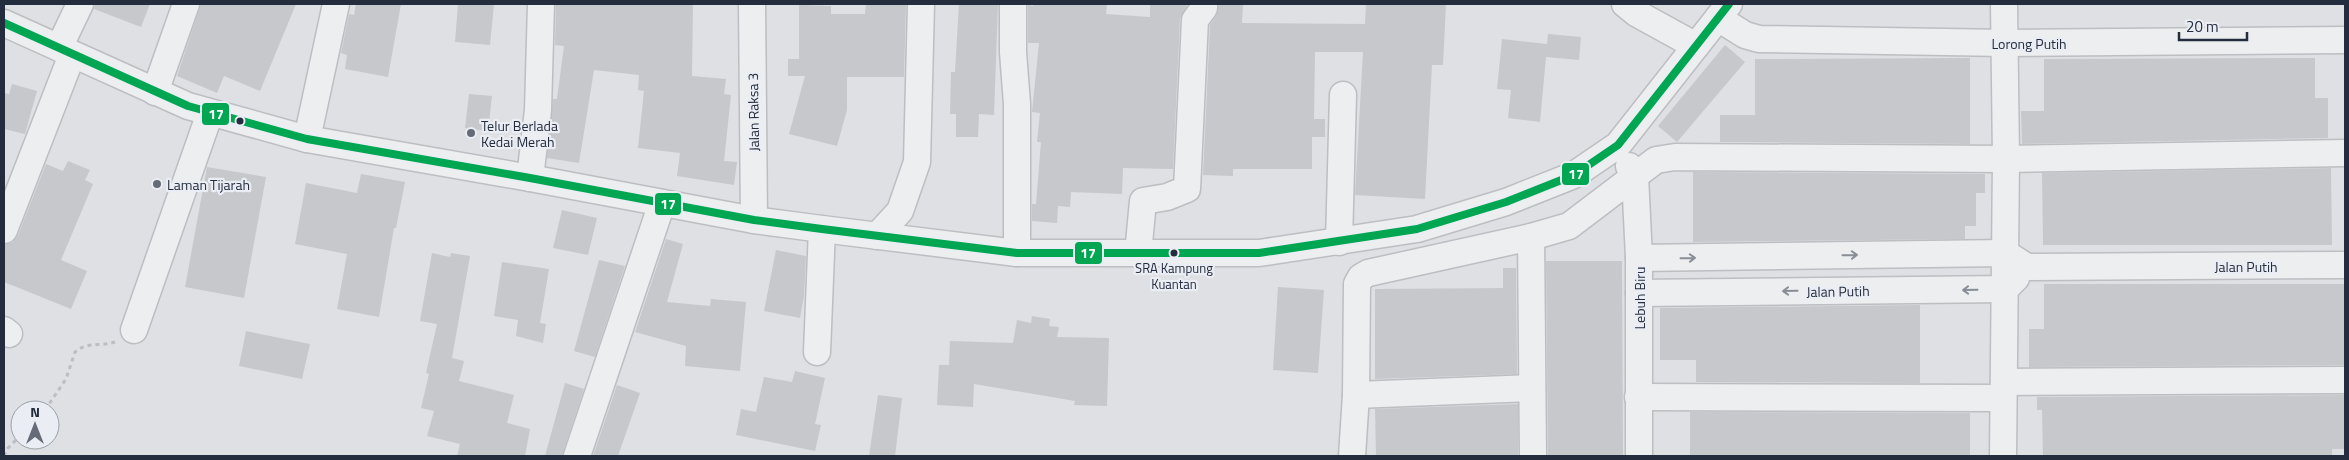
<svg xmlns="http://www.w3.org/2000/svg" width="2349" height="460" viewBox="0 0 2349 460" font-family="'Titillium Web',sans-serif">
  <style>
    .building { fill: #c6c8cb }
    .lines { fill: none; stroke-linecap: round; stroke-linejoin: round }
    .minor-casing { stroke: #bcbec1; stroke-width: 29 }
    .path { stroke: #bcbec3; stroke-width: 3; stroke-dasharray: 4 4; stroke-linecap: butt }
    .minor { stroke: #eceef0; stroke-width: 26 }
    .bus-1-casing { stroke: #eaeef4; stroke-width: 11 }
    .bus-1 { stroke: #00a651; stroke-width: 8 }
    .oneway { stroke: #888e96 }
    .bus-dot { fill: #242d3d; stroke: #eaeef4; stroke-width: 2 }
    .poi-dot { fill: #656c77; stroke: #eaeef4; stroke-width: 2 }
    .labels { text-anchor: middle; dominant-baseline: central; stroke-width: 4.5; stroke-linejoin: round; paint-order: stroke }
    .bus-label { font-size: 13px; fill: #242d3d; stroke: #eaeef4 }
    .street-label { font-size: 14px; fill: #242d3d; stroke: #eaeef4 }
    .poi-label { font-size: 14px; fill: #242d3d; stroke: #eaeef4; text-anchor: start }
    .line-badge { stroke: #eaeef4; stroke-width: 2 }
    .badge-label { font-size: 14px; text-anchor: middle; font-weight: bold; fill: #fff }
  </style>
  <rect width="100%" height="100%" fill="#dee0e3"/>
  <!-- building -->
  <g class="building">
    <path d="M95,4H150L141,27L94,9Z"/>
    <path d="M201,4H296L260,91L224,76L217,93L177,76Z"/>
    <path d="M356,4H401L388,77L345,69L347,55L341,53L349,14L354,15Z"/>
    <path d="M458,4H494L490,45L455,42Z"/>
    <path d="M556,4H693L692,76L726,79L724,94L731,95L724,161L737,162L734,185L677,176L680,153L638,148L644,91L638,90L639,75L594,70L579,163L547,158L553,99H557L564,46L555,45Z"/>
    <path d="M866,4H906L904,77H847V110L837,146L789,134L805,76H788V59H799V5L831,6V14H865Z"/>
    <path d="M959,4H998L994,115L979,114L978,137H956V114H950L951,72H955Z"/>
    <path d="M1033,4H1107L1106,14L1150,17V4H1188L1180,19L1173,169L1123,168L1122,194L1071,192L1070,207L1058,206L1057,223L1032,221V204H1036L1041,142H1037L1040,113L1032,112L1039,43H1028V5L1033,6Z"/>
    <path d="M1219,4H1243L1242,23L1365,24L1366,4H1446L1443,65H1432L1425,199L1355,195L1363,52H1315L1314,119H1325V137H1312V169H1233V176L1203,175L1210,25L1216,16Z"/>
    <path d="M1548,34L1581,37L1579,60L1546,57L1540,122L1508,118L1511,90L1497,89L1502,39L1547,44Z"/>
    <path d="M1725,45L1745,62L1677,142L1658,126Z"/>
    <path d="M1970,58V144L1720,142V115H1755V59Z"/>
    <path d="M2315,58V98H2328V138L2022,144L2021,111H2044V59Z"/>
    <path d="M12,84L37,91L25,134L4,129V93L9,94Z"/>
    <path d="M469,94L492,96L488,131L465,128Z"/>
    <path d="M68,161L90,170L85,180L93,184L61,260L87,271L71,309L4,282V245L13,242L18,235L46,164L63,171Z"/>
    <path d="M207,167L266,177L244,298L185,287Z"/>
    <path d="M2331,168L2332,245H2043L2042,173Z"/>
    <path d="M1693,172L1985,174V193H1976V226H1965V239L1693,242Z"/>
    <path d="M361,174L405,182L396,228H394L379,317L337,309L347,254L295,244L306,183L357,193Z"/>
    <path d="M562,210L597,218L588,255L553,248Z"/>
    <path d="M666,239L683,244L667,302L710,306L711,299L746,302L740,371L685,366L686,346L635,332Z"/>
    <path d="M776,250L806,256L804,296L800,318L764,311Z"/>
    <path d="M432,253L450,257L451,253L470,256L452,358L464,361L459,381L514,395L507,423L530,429L525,456H457L460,444L427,436L434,411L421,408L429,374L426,373L437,324L420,321Z"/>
    <path d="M599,260L625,266L595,357L574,351Z"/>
    <path d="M1546,261H1622L1623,456H1548Z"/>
    <path d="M502,262L549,269L540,323L546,324L543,343L516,336L518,320L494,316Z"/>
    <path d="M1503,268H1516L1517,374L1375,379V289L1503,288Z"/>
    <path d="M2044,284H2345V365L2029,367V329H2044Z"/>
    <path d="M1278,287L1324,290L1318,373L1273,370Z"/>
    <path d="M1920,305V383L1696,382V360H1660V308Z"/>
    <path d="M1032,316L1050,319L1049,326L1059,327L1057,337L1109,338L1107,406L1074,405L1075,401L974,384L973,407L937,405L939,365H949L950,341L1013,343L1017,320L1031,323Z"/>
    <path d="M246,331L310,344L302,379L239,366Z"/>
    <path d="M795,371L825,378L815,424L821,425L815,451L736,435L741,409L756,412L764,377L792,382Z"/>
    <path d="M565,383L584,389L562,456H545Z"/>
    <path d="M617,385L640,393L618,456H593Z"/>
    <path d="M878,395L902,398L895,456H869Z"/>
    <path d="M2344,395V449H2332V456H2043L2042,410H2037V397Z"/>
    <path d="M1518,404V456H1376L1375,409Z"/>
    <path d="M1690,412L1970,413V456H1690Z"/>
  </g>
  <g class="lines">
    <!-- minor casing -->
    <g class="minor-casing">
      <g id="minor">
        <path d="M752,4L754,220"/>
        <path d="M1013,4V52L1017,104V253"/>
        <path d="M1625,4L1636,13L1696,46"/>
        <path d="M1718,18L1745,35L1759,39L2005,43L2345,40"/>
        <path d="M4,23L188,106L307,139L530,178L754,220L822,229L1017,253H1259L1417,229L1506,202L1574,175L1618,145L1729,4"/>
        <path d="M59,48L80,4"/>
        <path d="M155,92L186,4"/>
        <path d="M307,139L336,4"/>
        <path d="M1629,166L1635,176L1639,258V456"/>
        <path d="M530,178L538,110L541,4"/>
        <path d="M4,230L72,55"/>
        <path d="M877,236L900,211L917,162L921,4"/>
        <path d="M1531,237L1533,456"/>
        <path d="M1339,242L1343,95"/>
        <path d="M1138,254L1143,201L1167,197L1187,189L1195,20L1204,8V4"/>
        <path d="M1639,258L2005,253L2027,267L2345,265"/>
        <path d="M1639,293L2005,289L2016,278"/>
        <path d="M4,330L9,334"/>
        <path d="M134,330L210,113"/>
        <path d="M817,352L822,229"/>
        <path d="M2004,382L2345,380"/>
        <path d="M1356,395L1532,388"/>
        <path d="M1638,397L2003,398"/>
        <path d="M577,456L662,203"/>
        <path d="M1352,456L1356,395L1357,284L1361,277L1368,273L1531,237L1569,226L1656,160L1675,157L2006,159L2345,153"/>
        <path d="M2003,456L2006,159L2004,4"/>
      </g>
    </g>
    <!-- path -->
    <g class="path">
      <path d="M45,410L66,379L75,352C88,341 100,347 115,342"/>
      <path d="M4,456L8,448L20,436"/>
    </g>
    <!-- minor -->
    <use href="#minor" class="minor"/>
    <!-- bus-1 casing -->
    <g class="bus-1-casing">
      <path id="bus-1" d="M4,23L188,106L307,139L530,178L754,220L822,229L1017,253H1259L1417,229L1506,202L1574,175L1618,145L1729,4"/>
    </g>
    <!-- bus-1 -->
    <use href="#bus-1" class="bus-1"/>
  </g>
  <!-- one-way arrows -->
  <defs><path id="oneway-shaft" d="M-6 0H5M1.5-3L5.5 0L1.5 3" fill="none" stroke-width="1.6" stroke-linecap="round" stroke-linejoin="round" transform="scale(1.25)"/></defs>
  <g class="oneway">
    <use href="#oneway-shaft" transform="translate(1850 255) rotate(-1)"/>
    <use href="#oneway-shaft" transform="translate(1688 258) rotate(-1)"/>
    <use href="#oneway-shaft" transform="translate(1970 290) rotate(179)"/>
    <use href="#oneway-shaft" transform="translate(1790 291) rotate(179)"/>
  </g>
  <!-- markers -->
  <g class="bus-dot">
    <circle cx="240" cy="121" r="4.5"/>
    <circle cx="1174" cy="253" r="4.5"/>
  </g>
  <g class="poi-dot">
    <circle cx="471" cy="133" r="5"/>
    <circle cx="157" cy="184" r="5"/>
  </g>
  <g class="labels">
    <!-- bus labels -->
    <g class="bus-label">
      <text x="1174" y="268">SRA Kampung<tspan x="1174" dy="16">Kuantan</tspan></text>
    </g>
    <!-- street labels -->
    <g class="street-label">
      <text x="2029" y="43">Lorong Putih</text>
      <text transform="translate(753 112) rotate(-91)">Jalan Raksa 3</text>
      <text x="2246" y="266">Jalan Putih</text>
      <text transform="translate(1838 291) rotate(-1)">Jalan Putih</text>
      <text transform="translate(1639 298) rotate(-90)">Lebuh Biru</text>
    </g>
    <!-- poi labels -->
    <g class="poi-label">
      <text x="481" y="125">Telur Berlada<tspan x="481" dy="16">Kedai Merah</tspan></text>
      <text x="167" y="184">Laman Tijarah</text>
    </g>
  </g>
  <g class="line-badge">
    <rect x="201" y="102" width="29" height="24" rx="5" fill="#00a651"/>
    <rect x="1561" y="162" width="29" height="24" rx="5" fill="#00a651"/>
    <rect x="654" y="192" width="28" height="24" rx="5" fill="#00a651"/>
    <rect x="1074" y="241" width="29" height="24" rx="5" fill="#00a651"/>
  </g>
  <g class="badge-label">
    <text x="216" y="119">17</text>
    <text x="1576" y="179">17</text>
    <text x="668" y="209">17</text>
    <text x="1088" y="258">17</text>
  </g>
  <!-- border -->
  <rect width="2349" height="460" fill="none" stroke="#242d3d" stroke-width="10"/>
  <!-- north arrow -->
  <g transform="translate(35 425)"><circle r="24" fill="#eaeef4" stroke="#9ba1ab"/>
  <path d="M0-4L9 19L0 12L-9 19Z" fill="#656c77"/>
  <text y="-8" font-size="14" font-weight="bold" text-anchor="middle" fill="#242d3d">N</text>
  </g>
  <!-- scale -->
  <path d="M2179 32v8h68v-8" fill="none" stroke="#242d3d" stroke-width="2.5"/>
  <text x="2186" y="32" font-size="15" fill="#242d3d" stroke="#eaeef4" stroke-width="4" paint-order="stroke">20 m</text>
</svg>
